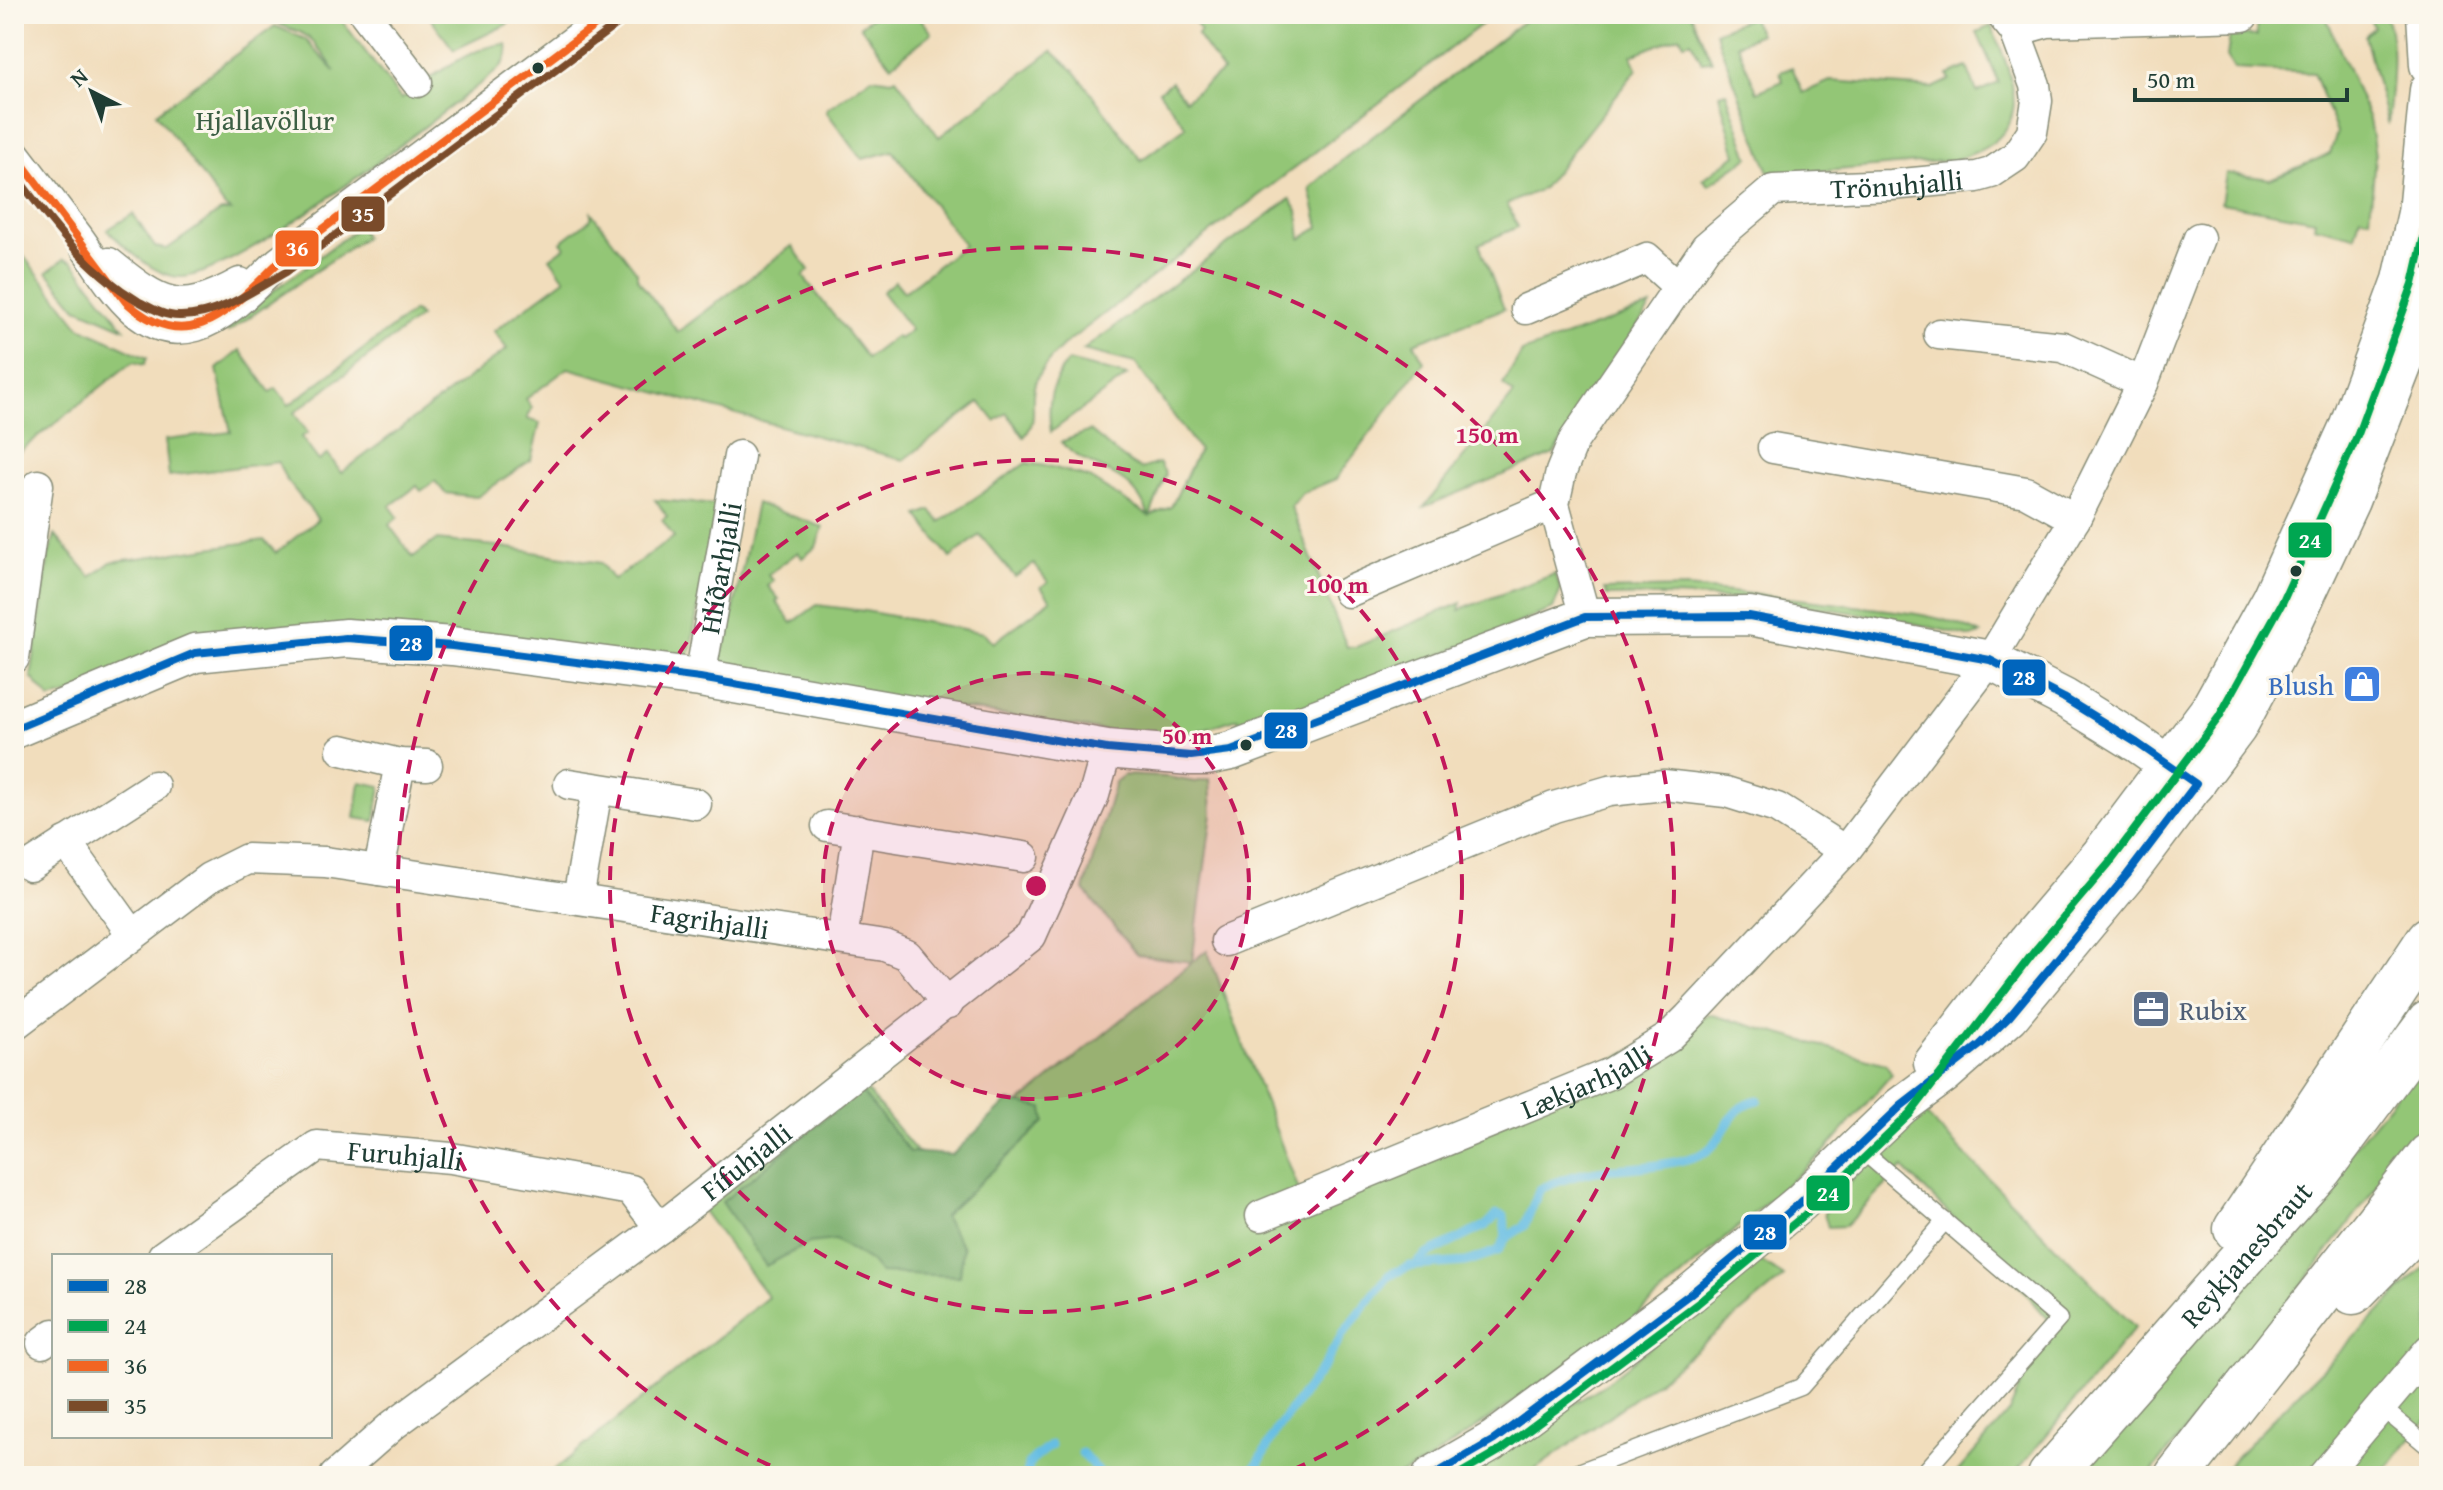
<svg xmlns="http://www.w3.org/2000/svg" width="2443" height="1490" viewBox="0 0 2443 1490" font-family="'Gentium Book Plus',serif">
  <style>
    .green { fill: #93c676; stroke: #598255; stroke-width: 2 }
    .forest { fill: #76ab67; stroke: #4a744e; stroke-width: 2 }
    .lines { fill: none; stroke-linecap: round; stroke-linejoin: round }
    .stream { stroke: #66bee3; stroke-width: 9 }
    .service-casing { stroke: #888d78; stroke-width: 19 }
    .minor-casing { stroke: #888d78; stroke-width: 33 }
    .tertiary-casing { stroke: #888d78; stroke-width: 41 }
    .trunk-casing { stroke: #888d78; stroke-width: 47 }
    .service { stroke: #fff; stroke-width: 16 }
    .minor { stroke: #fff; stroke-width: 30 }
    .tertiary { stroke: #fff; stroke-width: 38 }
    .trunk { stroke: #fff; stroke-width: 44 }
    .bus-1-casing { stroke: #fbf7ec; stroke-width: 14 }
    .bus-2-casing { stroke: #fbf7ec; stroke-width: 14 }
    .bus-3-casing { stroke: #fbf7ec; stroke-width: 14 }
    .bus-4-casing { stroke: #fbf7ec; stroke-width: 14 }
    .bus-1 { stroke: #0065bd; stroke-width: 8 }
    .bus-2 { stroke: #00a651; stroke-width: 8 }
    .bus-3 { stroke: #f26522; stroke-width: 8 }
    .bus-4 { stroke: #7a4b2a; stroke-width: 8 }
    .ring { fill: none; stroke: #c2185b; stroke-width: 4; stroke-dasharray: 14 10 }
    .bus-dot { fill: #1f3d34; stroke: #fbf7ec; stroke-width: 3 }
    .labels { text-anchor: middle; dominant-baseline: central; stroke-width: 6; stroke-linejoin: round; paint-order: stroke }
    .park-label { font-size: 28px; fill: #3c5f44; stroke: #fbf7ec }
    .street-label { font-size: 28px; fill: #1f3d34; stroke: #fbf7ec }
    .shop-label { font-size: 28px; fill: #366cbe; stroke: #fbf7ec; text-anchor: end }
    .service-label { font-size: 28px; fill: #4e5e75; stroke: #fbf7ec; text-anchor: start }
    .centre { fill: #c2185b; stroke: #fbf7ec; stroke-width: 4 }
    .ring-label { font-size: 24px; text-anchor: middle; font-weight: bold; fill: #c2185b; stroke: #fbf7ec; stroke-width: 6; stroke-linejoin: round; paint-order: stroke }
    .line-badge { stroke: #fbf7ec; stroke-width: 3 }
    .badge-label { font-size: 22px; text-anchor: middle; font-weight: bold; fill: #fff }
  </style>
  <rect width="100%" height="100%" fill="#fbf7ec"/>
  <filter id="ink" filterUnits="userSpaceOnUse"><feTurbulence type="fractalNoise" baseFrequency=".0125" numOctaves="2"/><feDisplacementMap in="SourceGraphic" scale="16" xChannelSelector="R" yChannelSelector="G"/><feConvolveMatrix kernelMatrix="1 2 1 2 8 2 1 2 1" color-interpolation-filters="sRGB"/></filter>
  <filter id="wash" filterUnits="userSpaceOnUse"><feTurbulence type="fractalNoise" baseFrequency=".006" numOctaves="4" result="noise"/><feDisplacementMap in="SourceGraphic" scale="32" xChannelSelector="R" yChannelSelector="G"/><feGaussianBlur stdDeviation="1.8" result="paint"/><feColorMatrix in="noise" values="0 0 0 0 0 0 0 0 0 0 0 0 0 0 0 0 0 1.4 0 .05"/><feComposite in="paint" operator="in"/></filter>
  <g filter="url(#wash)">
    <rect width="100%" height="100%" fill="#f1ddbc"/>
    <!-- green -->
    <g class="green">
      <path d="M277,14H337L401,99C429,79 471,45 507,44C509,58 504,65 493,74C440,114 233,282 177,277C152,274 124,246 107,230L133,214L155,247L167,249L221,211H231L225,207L156,113L275,26L305,39L335,71C328,60 316,43 305,35C295,28 282,29 275,20Z"/>
      <path d="M427,14H517L506,25L454,50Z"/>
      <path d="M876,14H917L932,33L891,65L860,26Z"/>
      <path d="M1189,14H1495L1065,344C1054,355 1037,371 1034,387C1030,408 1039,419 1024,437L1007,413L995,421L980,402L904,460L568,368L526,399L532,408L527,419L540,423L531,460L477,497L445,493L435,481L421,491L417,486L390,506L398,517L389,525L413,557L436,540L496,546L601,563L613,580L674,537L662,520L667,516L655,500L717,505L690,652L677,665L371,628L50,699L31,677L49,554L55,535L91,577L111,562L264,540L276,553L318,519L285,478L278,462L169,476L165,440L231,432L217,369L240,350L270,392L276,388L289,405L414,311L420,317L294,413L308,433L301,437L319,461L328,454L341,473L507,349L494,331L565,279L550,258L565,247L561,242L591,219V212L637,272V278L678,332L792,246L809,270L803,276L867,358L896,336L899,339L911,330L882,292L895,281L904,292L964,245L893,151L862,159L826,111L828,108L872,77L892,80L896,78L939,137L1052,51L1076,73L1141,160L1186,127L1159,91L1171,82L1185,100L1223,71L1197,35L1201,31Z"/>
      <path d="M1533,14H1572L1580,21L1586,14H1691L1712,61L1702,62L1691,41L1684,43L1680,36L1632,55L1637,69L1542,189L1507,204L1518,227L1479,244L1504,309L1414,343L1424,362L1336,479L1302,493L1291,507L1347,647H1356L1461,603L1459,610L1555,574L1561,589L1553,609L1243,734L1238,718L1198,731L1200,745L716,672L730,627L756,503L823,527L816,547L802,558L798,552L768,575L774,581L768,586L779,599L776,601L792,623L817,605L865,611L984,633L993,643L1051,600L1041,587L1048,582L1034,564L1015,577L980,535L950,558L918,515L931,510L940,522L1026,463L1052,467L1089,478L1149,516C1131,467 1092,475 1061,442L1090,431C1107,444 1122,460 1141,469L1159,463L1166,474L1150,516L1171,507L1199,450L1135,363L1083,350L1290,199L1298,211L1301,239L1319,227L1310,188L1342,160Z"/>
      <path d="M2255,14H2324L2327,19L2369,119L2375,155L2370,218L2360,216L2355,236L2314,226L2315,220L2221,203L2226,173L2270,179L2330,154L2337,132L2313,73L2234,69L2227,57L2230,35L2257,36Z"/>
      <path d="M2363,14H2384C2399,40 2390,94 2388,125L2365,36L2374,27L2368,16Z"/>
      <path d="M1751,17L1760,34L1737,44L1757,92L1783,81L1780,72L1792,67L1803,93L1830,81L1933,88L1950,80L1948,75L1967,67L1977,92L1999,83L1977,32L1991,26C2018,88 2036,137 1954,160L1779,175L1772,180L1715,32Z"/>
      <path d="M1726,92L1749,157L1709,185L1703,179L1736,155L1719,94Z"/>
      <path d="M359,227L365,237L228,332L226,326Z"/>
      <path d="M14,244L80,327L147,358L144,365L134,362L127,366L14,456Z"/>
      <path d="M64,259L73,262L124,328L77,308L47,272Z"/>
      <path d="M1651,306L1554,454L1424,507L1514,394L1503,385L1522,352Z"/>
      <path d="M1068,361L1127,376L1051,432C1047,405 1050,383 1068,361Z"/>
      <path d="M1686,588C1745,593 1804,599 1863,607C1903,612 1945,615 1981,634L1971,637C1852,606 1730,594 1607,596L1604,590Z"/>
      <path d="M1124,775L1168,777L1195,782L1210,779L1212,814L1192,962L1137,955L1084,890L1115,782Z"/>
      <path d="M360,782L381,786L375,821L355,818Z"/>
      <path d="M1207,950L1305,1206L1709,1014L1886,1064L1892,1074L1825,1151L1628,1323L1428,1461L1398,1476H547L768,1297L703,1211L861,1084L934,1173Z"/>
      <path d="M2429,1055V1118L2283,1310L2148,1476H2080L2235,1293Z"/>
      <path d="M1922,1111L2135,1327L2013,1476H1954L2009,1412L2049,1320L2013,1278L1903,1168L1845,1226L1828,1227L1824,1213L1862,1168Z"/>
      <path d="M1758,1259L1784,1277L1657,1382L1526,1476H1460L1605,1384Z"/>
      <path d="M2429,1264V1418L2380,1476H2219C2265,1424 2314,1378 2363,1329C2386,1306 2403,1285 2429,1264Z"/>
    </g>
    <!-- forest -->
    <path class="forest" d="M860,1090L910,1152L952,1155L1008,1101L1043,1108L1045,1122L944,1216L963,1248L960,1276L880,1273L871,1262L835,1240L809,1243L766,1266L722,1202Z"/>
    <g class="lines">
      <!-- stream -->
      <g class="stream">
        <path d="M1415,1266L1426,1255L1487,1225L1497,1214L1504,1216L1506,1238"/>
        <path d="M1082,1453L1101,1474L1174,1476"/>
        <path d="M1027,1476L1029,1463L1051,1445"/>
        <path d="M1246,1476L1258,1464L1277,1429L1325,1364L1342,1335L1389,1275L1410,1266L1466,1262L1498,1251L1506,1238L1524,1226L1540,1189C1560,1180 1583,1172 1605,1170C1637,1167 1667,1166 1697,1156C1728,1145 1723,1107 1758,1100"/>
      </g>
    </g>
  </g>
  <g filter="url(#ink)">
    <g class="lines">
      <!-- service casing -->
      <g class="service-casing">
        <g id="service">
          <path d="M1858,1147L2059,1319L1921,1476"/>
          <path d="M2381,1407L2429,1447"/>
          <path d="M1568,1476L1801,1387L1945,1221"/>
        </g>
      </g>
      <!-- minor casing -->
      <g class="minor-casing">
        <g id="minor">
          <path d="M365,14L417,82"/>
          <path d="M2015,31L2047,22L2243,16"/>
          <path d="M14,153C35,181 57,209 78,237C106,275 138,343 196,326C229,316 255,284 279,262L610,14"/>
          <path d="M109,263C161,305 178,317 240,283"/>
          <path d="M1526,309L1647,258L1679,287"/>
          <path d="M1939,334L2063,347L2143,383"/>
          <path d="M1773,448L2026,492L2075,519"/>
          <path d="M1348,592L1554,504"/>
          <path id="s1" d="M1585,617L1554,504L1561,472L1574,440L1689,272L1706,247L1773,190L1891,185L1977,177L1991,173L2015,157L2032,132L2037,101L2035,85L2015,31L2001,14"/>
          <path d="M14,658L38,485"/>
          <path id="s2" d="M700,678L739,456"/>
          <path d="M342,750L400,764L427,765"/>
          <path d="M569,784L696,804"/>
          <path d="M827,826L1024,857"/>
          <path d="M66,842L132,934"/>
          <path d="M30,866L154,786"/>
          <path d="M379,870L400,764"/>
          <path d="M578,899L597,790"/>
          <path d="M842,939L859,830"/>
          <path d="M1226,941L1554,807L1609,791L1664,785L1726,792L1777,808L1845,851"/>
          <path id="s3" d="M14,1025L209,878L247,859L325,862L885,946L907,955L948,1004"/>
          <path id="s4" d="M1261,1216L1611,1073L1668,1038L1688,1018L1845,851L1990,660L2075,519L2143,383L2199,238"/>
          <path id="s5" d="M163,1256L317,1146L451,1158L631,1190L660,1228"/>
          <path d="M42,1343L54,1334"/>
          <path id="s6" d="M335,1476L393,1425L660,1228L1031,936L1094,795L1107,749"/>
          <path d="M2323,1476L2429,1350"/>
        </g>
      </g>
      <!-- tertiary casing -->
      <g class="tertiary-casing">
        <g id="tertiary">
          <path d="M2426,14L2429,65"/>
          <path d="M14,729L195,653L346,638L452,646L700,678L1107,749L1191,756H1207L1231,751L1585,617L1749,616L1990,660L2064,698L2137,743L2196,784"/>
          <path d="M1933,1063L2028,940L2101,854L2209,710L2271,598L2347,430L2402,280L2417,213L2429,90"/>
          <path d="M1432,1476L1494,1440L1690,1294L1800,1203L1901,1106L1943,1075L2010,1016L2127,875L2237,728L2290,629L2350,501L2403,364L2429,288"/>
        </g>
      </g>
      <!-- trunk casing -->
      <g class="trunk-casing">
        <g id="trunk">
          <path d="M2236,1229L2429,939"/>
          <path d="M2353,1292L2429,1215"/>
          <path id="s7" d="M2050,1476L2320,1169L2429,1023"/>
          <path d="M2177,1476L2429,1156"/>
        </g>
      </g>
      <!-- service -->
      <use href="#service" class="service"/>
      <!-- minor -->
      <use href="#minor" class="minor"/>
      <!-- tertiary -->
      <use href="#tertiary" class="tertiary"/>
      <!-- trunk -->
      <use href="#trunk" class="trunk"/>
      <!-- bus-1 casing -->
      <g class="bus-1-casing">
        <path id="bus-1" d="M14,729L195,653L346,638L452,646L700,678L1107,749L1191,756L1231,751L1585,617L1749,616L1990,660L2064,698L2137,743L2196,784L2127,875L2010,1016L1980,1045L1901,1106L1800,1203L1690,1294L1494,1440L1432,1476"/>
      </g>
      <!-- bus-2 casing -->
      <g class="bus-2-casing">
        <path id="bus-2" d="M1456,1476L1501,1450L1697,1304L1808,1212L1910,1114L2037,948L2111,861L2219,717L2282,603L2358,434L2413,284L2429,214"/>
      </g>
      <!-- bus-3 casing -->
      <g class="bus-3-casing">
        <path id="bus-3" d="M14,153L126,302C190,360 231,308 279,262L610,14"/>
      </g>
      <!-- bus-4 casing -->
      <g class="bus-4-casing">
        <path id="bus-4" d="M14,173C50,222 85,269 138,301C151,308 164,316 179,316C217,317 254,290 286,272L617,24"/>
      </g>
      <!-- bus-1 -->
      <use href="#bus-1" class="bus-1"/>
      <!-- bus-2 -->
      <use href="#bus-2" class="bus-2"/>
      <!-- bus-3 -->
      <use href="#bus-3" class="bus-3"/>
      <!-- bus-4 -->
      <use href="#bus-4" class="bus-4"/>
    </g>
  </g>
  <!-- distance rings -->
  <circle cx="1036" cy="886" r="213" fill="#c2185b" fill-opacity=".12"/>
  <g class="ring">
    <circle cx="1036" cy="886" r="213"/>
    <circle cx="1036" cy="886" r="426"/>
    <path d="M792 1475A638 638 0 1 1 1280 1475"/>
  </g>
  <!-- icons -->
  <defs>
    <g id="shop-square" transform="scale(2)"><rect x="-9" y="-9" width="18" height="18" rx="4" fill="#3f7fe0" stroke="#fbf7ec"/><path d="M-5-2.5h2.3a2.7 3.5 0 0 1 5.4 0H5L5.5 6h-11ZM-1.5-2.5h3a1.5 2.3 0 0 0-3 0Z" fill="#fff"/></g>
    <g id="office-square" transform="scale(2)"><rect x="-9" y="-9" width="18" height="18" rx="4" fill="#5c6f8a" stroke="#fbf7ec"/><path d="M-6-3h4V-5.5h4V-3h4V5H-6ZM-1-4.5V-3h2v-1.5ZM-6 0V1H6V0Z" fill="#fff"/></g>
  </defs>
  <g fill-rule="evenodd">
    <use href="#shop-square" x="2362" y="684"/>
    <use href="#office-square" x="2151" y="1009"/>
  </g>
  <!-- markers -->
  <g class="bus-dot">
    <circle cx="538" cy="68" r="7"/>
    <circle cx="2296" cy="571" r="7"/>
    <circle cx="1246" cy="745" r="7"/>
  </g>
  <g class="labels">
    <!-- park labels -->
    <g class="park-label">
      <text x="265" y="119">Hjallavöllur</text>
    </g>
    <!-- street labels -->
    <g class="street-label">
      <text stroke="none"><textPath href="#s1" startOffset="630">Trönuhjalli</textPath></text>
      <text stroke="none"><textPath href="#s2" startOffset="112">Hlíðarhjalli</textPath></text>
      <text stroke="none"><textPath href="#s3" startOffset="754">Fagrihjalli</textPath></text>
      <text stroke="none"><textPath href="#s4" startOffset="352">Lækjarhjalli</textPath></text>
      <text stroke="none"><textPath href="#s5" startOffset="278">Furuhjalli</textPath></text>
      <text stroke="none"><textPath href="#s6" startOffset="518">Fífuhjalli</textPath></text>
      <text stroke="none"><textPath href="#s7" startOffset="296">Reykjanesbraut</textPath></text>
    </g>
    <!-- shop labels -->
    <g class="shop-label">
      <text x="2334" y="684">Blush</text>
    </g>
    <!-- service labels -->
    <g class="service-label">
      <text x="2179" y="1009">Rubix</text>
    </g>
  </g>
  <circle cx="1036" cy="886" r="12" class="centre"/>
  <g class="ring-label">
    <text x="1487" y="443">150 m</text>
    <text x="1337" y="593">100 m</text>
    <text x="1187" y="744">50 m</text>
  </g>
  <g class="line-badge">
    <rect x="340" y="195" width="46" height="38" rx="8" fill="#7a4b2a"/>
    <rect x="274" y="229" width="46" height="39" rx="8" fill="#f26522"/>
    <rect x="2287" y="521" width="46" height="38" rx="8" fill="#00a651"/>
    <rect x="388" y="624" width="46" height="38" rx="8" fill="#0065bd"/>
    <rect x="2001" y="658" width="46" height="39" rx="8" fill="#0065bd"/>
    <rect x="1263" y="711" width="46" height="39" rx="8" fill="#0065bd"/>
    <rect x="1805" y="1174" width="46" height="38" rx="8" fill="#00a651"/>
    <rect x="1742" y="1213" width="46" height="38" rx="8" fill="#0065bd"/>
  </g>
  <g class="badge-label">
    <text x="363" y="222">35</text>
    <text x="297" y="256">36</text>
    <text x="2310" y="548">24</text>
    <text x="411" y="651">28</text>
    <text x="2024" y="685">28</text>
    <text x="1286" y="738">28</text>
    <text x="1828" y="1201">24</text>
    <text x="1765" y="1240">28</text>
  </g>
  <!-- margin -->
  <rect width="2443" height="1490" fill="none" stroke="#fbf7ec" stroke-width="48"/>
  <!-- legend -->
  <rect x="52" y="1254" width="280" height="184" fill="#fbf7ec" stroke="#a3ada2" stroke-width="2"/>
  <rect x="68" y="1280" width="40" height="12" fill="#0065bd" stroke="#a3ada2" stroke-width="2"/>
  <text x="124" y="1294" font-size="24" fill="#1f3d34">28</text>
  <rect x="68" y="1320" width="40" height="12" fill="#00a651" stroke="#a3ada2" stroke-width="2"/>
  <text x="124" y="1334" font-size="24" fill="#1f3d34">24</text>
  <rect x="68" y="1360" width="40" height="12" fill="#f26522" stroke="#a3ada2" stroke-width="2"/>
  <text x="124" y="1374" font-size="24" fill="#1f3d34">36</text>
  <rect x="68" y="1400" width="40" height="12" fill="#7a4b2a" stroke="#a3ada2" stroke-width="2"/>
  <text x="124" y="1414" font-size="24" fill="#1f3d34">35</text>
  <!-- north arrow -->
  <g transform="translate(92 92) rotate(318)" stroke="#fbf7ec" stroke-width="6" paint-order="stroke">
  <path d="M0-6L14 30L0 20L-14 30Z" fill="#1f3d34"/>
  <text y="-12" font-size="22" font-weight="bold" text-anchor="middle" fill="#1f3d34">N</text>
  </g>
  <!-- scale -->
  <path d="M2135 88v12h212v-12" fill="none" stroke="#1f3d34" stroke-width="4"/>
  <text x="2147" y="88" font-size="24" fill="#1f3d34" stroke="#fbf7ec" stroke-width="6" paint-order="stroke">50 m</text>
</svg>
